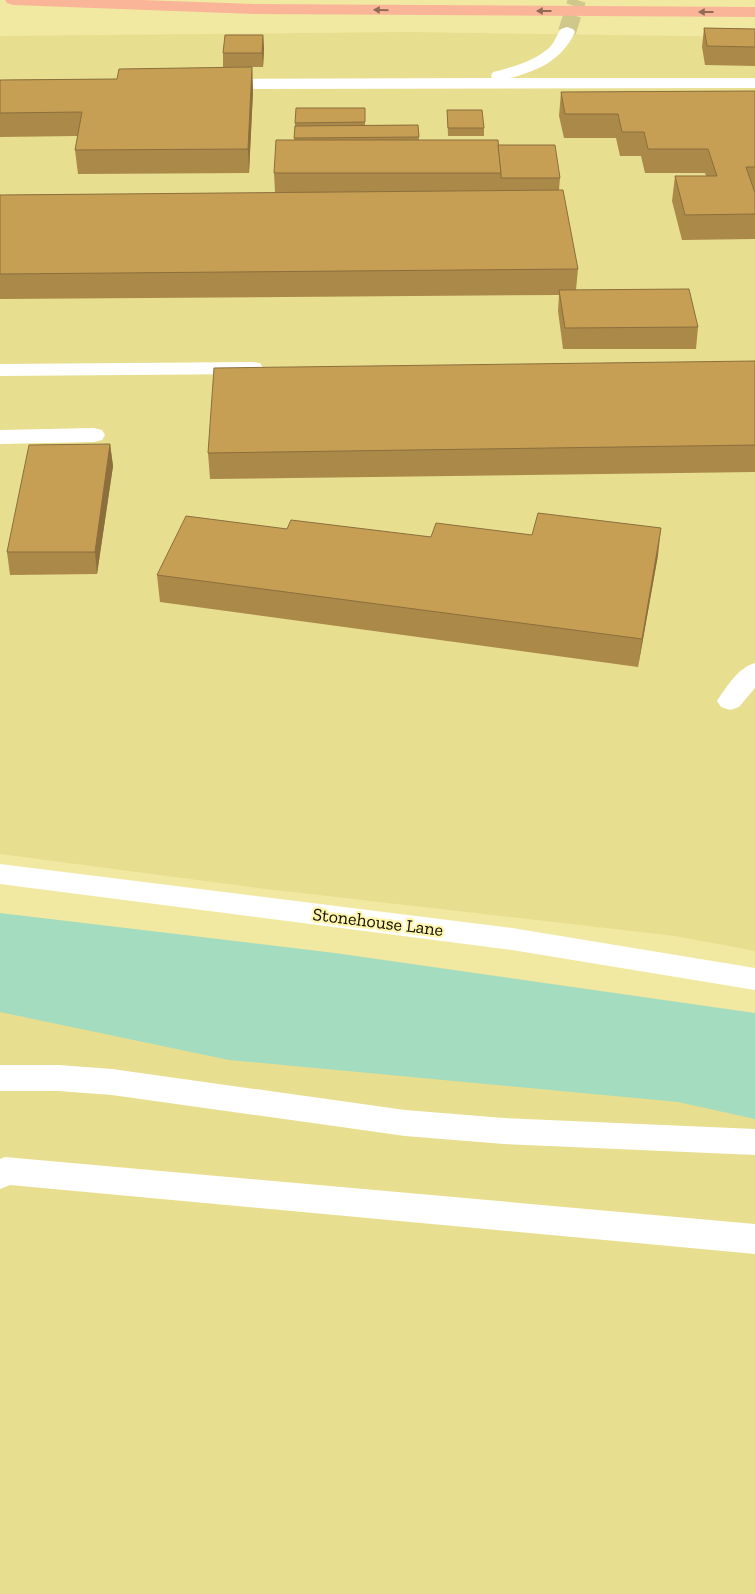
<svg xmlns="http://www.w3.org/2000/svg" width="755" height="1594" viewBox="0 0 755 1594" font-family="'Zilla Slab',serif">
  <style>
    .built { fill: #e8de8f }
    .green { fill: #a4dcbf }
    .lines { fill: none; stroke-linecap: round; stroke-linejoin: round }
    .minor-tunnel { stroke: #d0c88a; stroke-width: 18; stroke-dasharray: 18 9; stroke-linecap: butt }
    .minor { fill: #fff; fill-rule: evenodd }
    .highway { fill: #fab599; fill-rule: evenodd }
    .wall { fill: #aa8949 }
    .shaded-wall { fill: #8b6f3c }
    .building { fill: #c69f55; stroke: #8b6f3c }
    .oneway { fill: #926a54 }
    .labels { text-anchor: middle; dominant-baseline: central; stroke-width: 4.5; stroke-linejoin: round; paint-order: stroke }
    .street-label { font-size: 18px; fill: #130f00; stroke: #fef6ae }
  </style>
  <rect width="100%" height="100%" fill="#f1e9a2"/>
  <!-- built -->
  <g class="built">
    <path d="M409,32L755,37V951L675,936L257,888L0,854V36Z"/>
    <path d="M0,999L755,1069V1594H0Z"/>
  </g>
  <!-- green -->
  <path class="green" d="M0,913L335,953L755,1013V1119L678,1102L229,1060L0,1012Z"/>
  <g class="lines">
    <!-- minor-tunnel -->
    <path class="minor-tunnel" d="M567,32L577,0"/>
    <!-- minor -->
    <g class="minor">
      <path d="M567,27L573,29L575,32C562,60 538,71 510,78H755V88L217,89L211,88L208,84L211,80L217,79L492,78L491,76L493,72C513,67 536,61 551,46C555,41 557,34 561,29Z"/>
      <path d="M252,362L260,363L263,368L260,373L252,374L0,376V364Z"/>
      <path d="M94,428L102,430L105,435L102,440L94,442L0,444V430Z"/>
      <path d="M755,663V688L739,707L730,710L721,707L717,701C726,687 739,667 755,663Z"/>
      <path d="M0,864L512,928L755,968V990L512,950L0,884Z"/>
      <path d="M0,1065H58L112,1069L405,1110L504,1118L755,1129V1155L504,1144L405,1136L112,1095L58,1091H0Z"/>
      <path d="M5,1157L755,1224V1254L10,1185L0,1189V1159Z"/>
    </g>
    <!-- highway -->
    <path class="highway" d="M5,0H141L254,4L755,7V17L254,14L13,5L7,3Z"/>
  </g>
  <!-- wall -->
  <g class="wall">
    <path d="M704,28L755,29V66L705,65L702,47Z"/>
    <path d="M263,35L264,49L263,67H223V53Z"/>
    <path d="M252,67L253,91L249,173L78,174L75,150L78,136L0,137V80L117,79Z"/>
    <path d="M755,91V191H754L755,193V239L682,240L672,201L675,176H706L705,173H645L641,156H620L616,138H564L559,116L561,92Z"/>
    <path d="M365,108V125H418L419,140L498,145L560,178L559,190L578,269L576,290L698,327L696,349H563L558,311L559,295L0,299V195L275,193L274,173L294,140L295,123Z"/>
    <path d="M447,110L484,128V136H448Z"/>
    <path d="M755,361V472L210,479L208,453Z"/>
    <path d="M110,444L113,466L97,574L10,575L7,552Z"/>
    <path d="M287,529L431,537L658,555L638,667L160,602L157,575Z"/>
  </g>
  <!-- shaded-wall -->
  <g class="shaded-wall">
    <path d="M263,35L264,49L263,67L262,53Z"/>
    <path d="M252,67L253,91L249,173L248,149Z"/>
    <path d="M110,444L113,466L97,574L95,552Z"/>
    <path d="M661,528L658,555L638,667L642,639Z"/>
  </g>
  <!-- building -->
  <g class="building">
    <path d="M704,28L755,29V47L707,46Z"/>
    <path d="M225,35H263L262,53H223Z"/>
    <path d="M252,67L248,149L75,150L82,112L0,113V80L117,79L119,69Z"/>
    <path d="M755,91V167H746L755,193V214L685,215L675,176H717L708,149H648L644,132H622L618,114H565L561,92Z"/>
    <path d="M296,108H365V122L295,123Z"/>
    <path d="M447,110H482L484,128H448Z"/>
    <path d="M418,125L419,137L294,138L295,126Z"/>
    <path d="M276,140H498L501,173H274Z"/>
    <path d="M498,145H555L560,178H501V173Z"/>
    <path d="M563,190L578,269L0,274V195Z"/>
    <path d="M689,289L698,327L565,328L559,290Z"/>
    <path d="M755,361V445L208,453L214,368Z"/>
    <path d="M110,444L95,552H7L29,445Z"/>
    <path d="M538,513L661,528L642,639L157,575L186,516L287,529L291,520L431,537L436,523L532,535Z"/>
  </g>
  <!-- one-way arrows -->
  <defs><path id="oneway-solid" d="M-6-.8H1V-3.2L6.5 0L1 3.2V.8H-6Z" transform="scale(1.25)"/></defs>
  <g class="oneway">
    <use href="#oneway-solid" transform="translate(381 10) rotate(-179)"/>
    <use href="#oneway-solid" transform="translate(544 11) rotate(-180)"/>
    <use href="#oneway-solid" transform="translate(706 12) rotate(-180)"/>
  </g>
  <g class="labels">
    <!-- street labels -->
    <g class="street-label">
      <text transform="translate(378 922) rotate(7)">Stonehouse Lane</text>
    </g>
  </g>
</svg>
